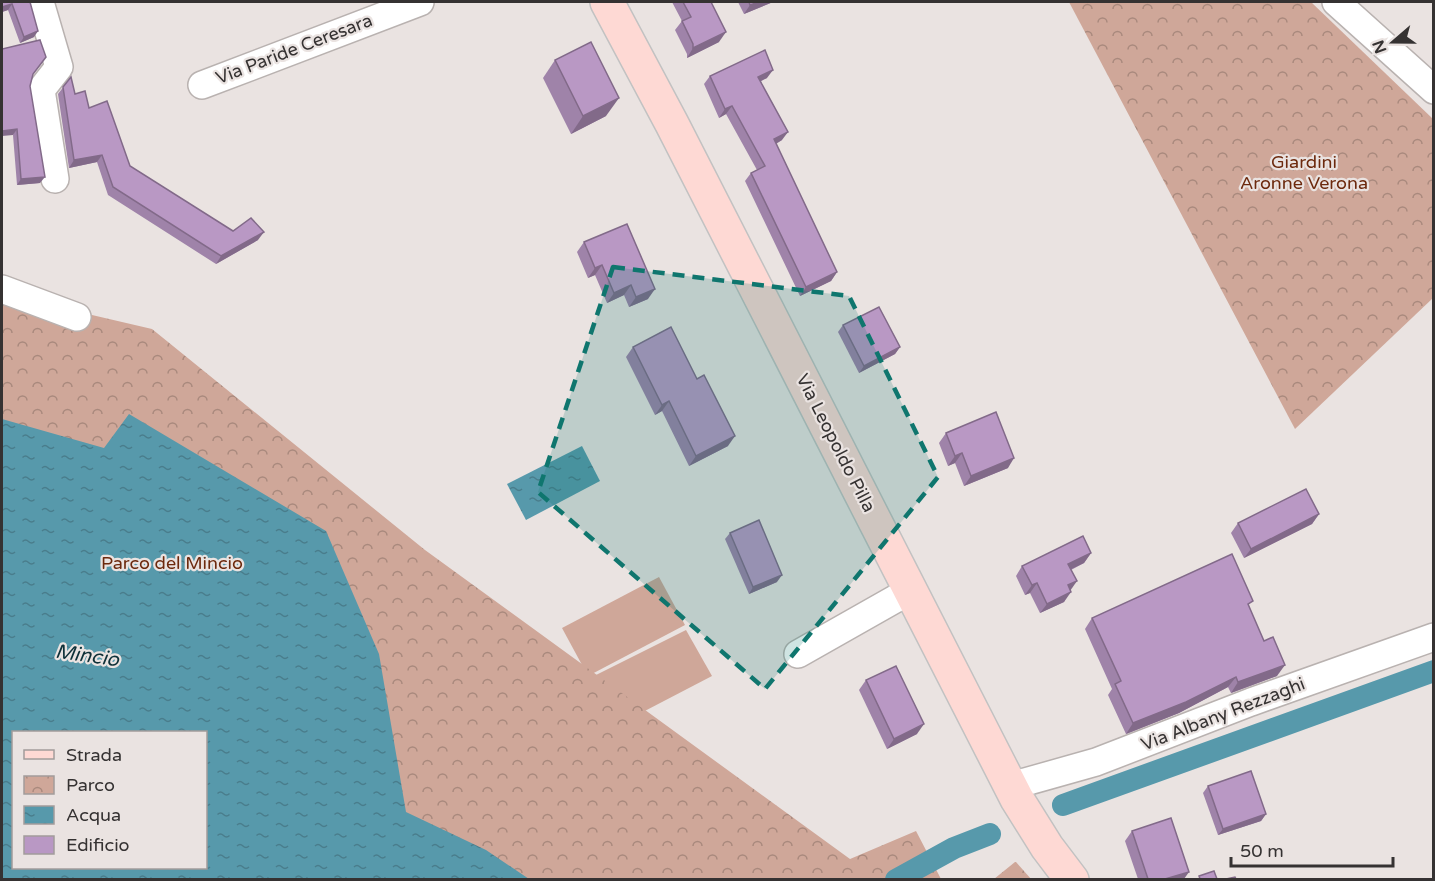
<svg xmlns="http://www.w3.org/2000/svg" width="1435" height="881" viewBox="0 0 1435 881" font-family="'Varela Round',sans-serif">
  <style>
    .grass { fill: #cfa799 }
    .park { fill: url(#park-crowns); fill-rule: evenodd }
    .water { fill: url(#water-ripples); fill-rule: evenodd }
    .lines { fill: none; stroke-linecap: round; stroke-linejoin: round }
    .canal { stroke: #5799ab; stroke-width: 22 }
    .minor-casing { stroke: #b9b2b0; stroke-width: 30 }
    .major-casing { stroke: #c2c2c2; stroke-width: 36 }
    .minor { stroke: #fff; stroke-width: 27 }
    .major { stroke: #fed9d4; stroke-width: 33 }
    .wall { fill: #9f83a9 }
    .shaded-wall { fill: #826a89 }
    .building { fill: #b998c4; stroke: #826a89; stroke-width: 1.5 }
    .marked { fill: #0f766e; fill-opacity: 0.2; stroke: #0f766e; stroke-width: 4.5; stroke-dasharray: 12 8; stroke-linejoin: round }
    .labels { text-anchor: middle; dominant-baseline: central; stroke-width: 4.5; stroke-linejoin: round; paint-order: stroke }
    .street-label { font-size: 18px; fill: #353232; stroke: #eae3e1 }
    .park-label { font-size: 18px; fill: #6c290d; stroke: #eae3e1 }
    .water-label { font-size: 20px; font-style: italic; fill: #0e3038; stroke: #eae3e1 }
  </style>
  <defs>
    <pattern id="park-crowns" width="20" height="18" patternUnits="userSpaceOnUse" patternTransform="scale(1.5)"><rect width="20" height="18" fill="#cfa799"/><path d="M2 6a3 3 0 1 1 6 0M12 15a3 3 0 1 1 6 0" fill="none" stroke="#a9897d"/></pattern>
    <pattern id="water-ripples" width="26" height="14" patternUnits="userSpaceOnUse" patternTransform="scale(1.5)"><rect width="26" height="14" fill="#5799ab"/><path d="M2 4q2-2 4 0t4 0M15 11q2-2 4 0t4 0" fill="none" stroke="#497d8c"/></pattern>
  </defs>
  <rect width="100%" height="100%" fill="#eae3e1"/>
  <!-- grass -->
  <g class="grass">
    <path d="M659,577L685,625L588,676L562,628Z"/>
    <path d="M686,630L712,676L614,727L588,679Z"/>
  </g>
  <!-- park -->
  <g class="park">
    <path d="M1069,2H1311L1433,119V298L1295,429Z"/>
    <path d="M2,294L152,329L425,550L850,859L916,831L941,879L2,880ZM14,732H206V868H14Z"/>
    <path d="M1016,862L1031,879H994L1015,862Z"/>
  </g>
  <!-- water -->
  <g class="water">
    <path d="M129,414L326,531L379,654L406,812L486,850L529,879H2V419L104,448ZM14,732H206V868H14Z"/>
    <path d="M582,446L600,481L526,520L507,484Z"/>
  </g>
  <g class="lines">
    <!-- canal -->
    <g class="canal">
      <path d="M1063,805L1434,671"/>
      <path d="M896,880L954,848L990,834"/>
    </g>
    <!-- minor casing -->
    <g class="minor-casing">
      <g id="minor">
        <path d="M40,2L59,67L41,90L55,179"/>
        <path d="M1336,2L1434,90"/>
        <path d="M202,85L420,2"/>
        <path d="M2,289L77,317"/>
        <path d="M798,654L911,590"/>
        <path d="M1011,786L1096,762L1251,702L1434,637"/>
      </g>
    </g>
    <!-- major casing -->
    <g class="major-casing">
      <path id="major" d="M607,2L672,124L1017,799L1047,847L1072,880"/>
    </g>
    <!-- minor -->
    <use href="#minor" class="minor"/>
    <!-- major -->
    <use href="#major" class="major"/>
  </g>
  <!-- wall -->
  <g class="wall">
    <path d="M2,2H30L34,37L20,43L8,10L2,12Z"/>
    <path d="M672,2H711L719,42L687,58V54L675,30L682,21Z"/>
    <path d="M738,2H773L744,14Z"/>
    <path d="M555,60L606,116L571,134L543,78Z"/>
    <path d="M32,75L30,86L40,183L17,185L13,135Z"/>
    <path d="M710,76L767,78L761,81L782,140L776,144L837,272L831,281L800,296L745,181L751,173L757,170L726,114L719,118L704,84Z"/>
    <path d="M71,77L75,94L89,108L130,166L233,231L258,240L216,264L108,195L97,162L69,168L58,94Z"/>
    <path d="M584,242L648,299L629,307L624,295L607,303L595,275L588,278L577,252Z"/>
    <path d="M843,325L900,347L895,354L859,373L838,332Z"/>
    <path d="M633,347L697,379L728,446L689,466L662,411L655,415L626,357Z"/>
    <path d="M946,433L1008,468L964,486L955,463L948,466L939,443Z"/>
    <path d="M1319,514L1312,524L1244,558L1231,533L1238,523Z"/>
    <path d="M730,533L777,582L749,594L725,539Z"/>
    <path d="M1091,553L1084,563L1071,570L1070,590L1064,602L1040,613L1030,593L1025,595L1016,576L1022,566Z"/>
    <path d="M1249,607L1277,676L1231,693L1228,687L1179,713L1126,734L1108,695L1112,689L1085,629L1092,618Z"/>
    <path d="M866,680L917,734L887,749L859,690Z"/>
    <path d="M1208,786L1266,814L1261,821L1218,835L1203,793Z"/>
    <path d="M1132,831L1184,879H1138L1125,841Z"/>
  </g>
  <!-- shaded-wall -->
  <g class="shaded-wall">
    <path d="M759,2H773L744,14L750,5Z"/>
    <path d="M12,4L8,10L2,12V7Z"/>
    <path d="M38,31L34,37L20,43L24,37Z"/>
    <path d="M726,32L719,42L687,58L693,48Z"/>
    <path d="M773,70L767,78L752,85L758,77Z"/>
    <path d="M619,98L606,116L571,134L583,116Z"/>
    <path d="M732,106L726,114L719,118L725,109Z"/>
    <path d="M17,129L13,135L2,136V131Z"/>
    <path d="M788,132L782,140L768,148L774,139Z"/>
    <path d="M102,155L97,162L69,168L74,160Z"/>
    <path d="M45,177L40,183L17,185L21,179Z"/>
    <path d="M264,232L258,240L216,264L221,256Z"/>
    <path d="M602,265L595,275L588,278L595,268Z"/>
    <path d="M837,272L831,281L800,296L806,287Z"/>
    <path d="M631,285L624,295L607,303L614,293Z"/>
    <path d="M655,289L648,299L629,307L636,297Z"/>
    <path d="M900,347L895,354L859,373L864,366Z"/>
    <path d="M669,401L662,411L655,415L662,405Z"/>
    <path d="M735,436L728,446L689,466L696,456Z"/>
    <path d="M962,453L955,463L948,466L955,456Z"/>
    <path d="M1014,458L1008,468L964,486L971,476Z"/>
    <path d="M1319,514L1312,524L1244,558L1251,549Z"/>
    <path d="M1091,553L1084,563L1061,574L1068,564Z"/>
    <path d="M782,575L777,582L749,594L753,587Z"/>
    <path d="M1077,581L1070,591L1068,585Z"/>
    <path d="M1037,583L1030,593L1025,595L1032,585Z"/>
    <path d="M1071,592L1064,602L1040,613L1047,604Z"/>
    <path d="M1285,665L1277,676L1231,693L1238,682Z"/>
    <path d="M1236,677L1228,687L1179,713L1126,734L1133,723Z"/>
    <path d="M924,724L917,734L887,749L894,739Z"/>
    <path d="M1266,814L1261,821L1218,835L1223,829Z"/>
    <path d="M1189,872L1184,879H1165Z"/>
  </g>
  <!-- building -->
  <g class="building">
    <path d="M2,2H30L38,31L24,37L12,4L2,7Z"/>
    <path d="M683,2H711L726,32L693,48V44L682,21L691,17Z"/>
    <path d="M749,2H759L750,5Z"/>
    <path d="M40,40L46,57L33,74L30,86L45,177L21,179L17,129L2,131V49Z"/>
    <path d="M591,42L619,98L583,116L555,60Z"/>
    <path d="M765,50L773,70L758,77L788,132L774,139L837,272L806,287L751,173L765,166L732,106L725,109L710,76Z"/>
    <path d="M71,77L75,94L85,91L89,108L107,101L130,166L233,231L251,218L264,232L221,256L113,187L102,155L74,160L63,87Z"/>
    <path d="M627,224L655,289L636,297L631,285L614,293L602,265L595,268L584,242Z"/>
    <path d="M879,307L900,347L864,366L843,325Z"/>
    <path d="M671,327L697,379L704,375L735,436L696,456L669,401L662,405L633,347Z"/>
    <path d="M996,412L1014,458L971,476L962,453L955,456L946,433Z"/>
    <path d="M1306,489L1319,514L1251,549L1238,523Z"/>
    <path d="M759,520L782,575L753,587L730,533Z"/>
    <path d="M1083,536L1091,553L1068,564L1077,581L1068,585L1071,592L1047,604L1037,583L1032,585L1022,566Z"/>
    <path d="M1232,554L1253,601L1248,604L1264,641L1273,637L1285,665L1238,682L1236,677L1186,702L1133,723L1115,684L1121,681L1092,618Z"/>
    <path d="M896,666L924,724L894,739L866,680Z"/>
    <path d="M1251,771L1266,814L1223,829L1208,786Z"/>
    <path d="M1171,818L1189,872L1165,879H1148L1132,831Z"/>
    <path d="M1214,871L1217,879H1200L1199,876Z"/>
    <path d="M1235,877L1236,879H1226Z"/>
  </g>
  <!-- marked area -->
  <path class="marked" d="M613,267L849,296L938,477L765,689L538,492Z"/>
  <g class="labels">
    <!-- street labels -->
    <g class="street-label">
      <text transform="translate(294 49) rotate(-21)">Via Paride Ceresara</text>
      <text transform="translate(836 443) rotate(63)">Via Leopoldo Pilla</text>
      <text transform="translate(1223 714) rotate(-21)">Via Albany Rezzaghi</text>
    </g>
    <!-- park labels -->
    <g class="park-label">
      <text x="1304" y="162">Giardini<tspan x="1304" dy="21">Aronne Verona</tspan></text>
      <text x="172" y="563">Parco del Mincio</text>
    </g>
    <!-- water labels -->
    <g class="water-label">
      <text transform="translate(87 656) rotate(8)">Mincio</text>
    </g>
  </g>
  <!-- border -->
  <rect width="1435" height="881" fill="none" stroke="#353232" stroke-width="6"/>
  <!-- legend -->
  <rect x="12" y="731" width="195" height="138" fill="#eae3e1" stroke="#a29c9b" stroke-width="1.5"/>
  <rect x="24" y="750" width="30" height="9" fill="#fed9d4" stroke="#a29c9b" stroke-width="1.5"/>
  <text x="66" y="761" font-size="18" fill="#353232">Strada</text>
  <rect x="24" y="776" width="30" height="18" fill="url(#park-crowns)" stroke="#a29c9b" stroke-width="1.5"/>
  <text x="66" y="791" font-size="18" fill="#353232">Parco</text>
  <rect x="24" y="806" width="30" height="18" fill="url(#water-ripples)" stroke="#a29c9b" stroke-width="1.5"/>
  <text x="66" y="821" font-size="18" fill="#353232">Acqua</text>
  <rect x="24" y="836" width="30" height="18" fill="#b998c4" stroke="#a29c9b" stroke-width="1.5"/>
  <text x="66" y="851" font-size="18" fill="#353232">Edificio</text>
  <!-- north arrow -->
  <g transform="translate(1393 42) rotate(250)" stroke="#eae3e1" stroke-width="4.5" paint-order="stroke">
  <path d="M0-4.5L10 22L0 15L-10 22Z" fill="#353232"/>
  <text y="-9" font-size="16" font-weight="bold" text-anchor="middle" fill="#353232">N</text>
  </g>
  <!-- scale -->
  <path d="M1231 857v9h162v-9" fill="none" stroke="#353232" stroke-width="3"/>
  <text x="1240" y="857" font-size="18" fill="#353232" stroke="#eae3e1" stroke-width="4.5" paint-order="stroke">50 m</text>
</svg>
